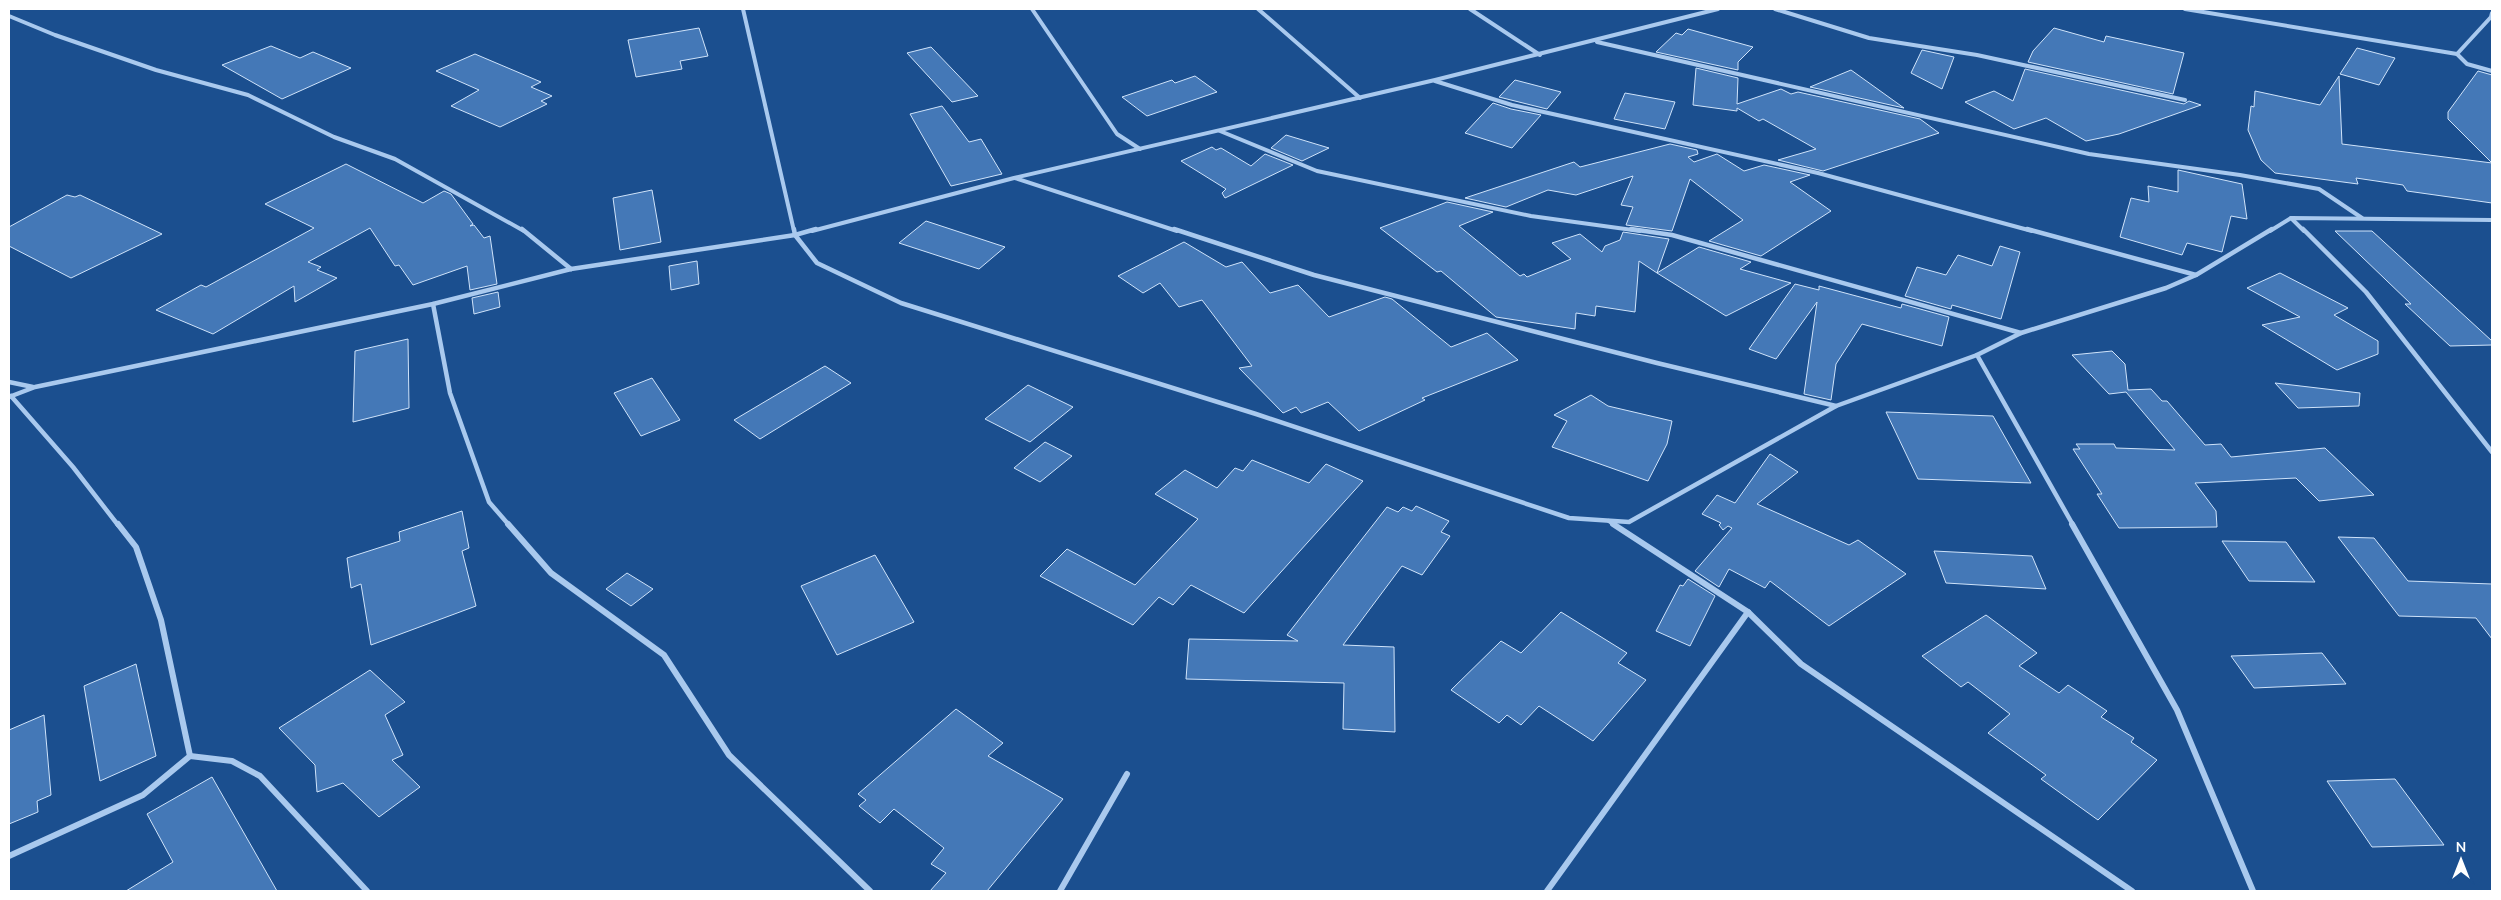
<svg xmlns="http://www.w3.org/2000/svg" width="2501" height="900" viewBox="0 0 2501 900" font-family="'Nunito Sans',sans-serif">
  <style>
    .building { fill: #4478b7; stroke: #cfe3fa }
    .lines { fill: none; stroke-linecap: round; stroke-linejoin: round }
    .street-far2 { stroke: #a9c9ee; stroke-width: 4 }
    .street-far1 { stroke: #a9c9ee; stroke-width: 4.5 }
    .street { stroke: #a9c9ee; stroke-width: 6 }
  </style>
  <rect width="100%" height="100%" fill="#1b4f8f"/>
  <!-- building -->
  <g class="building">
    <path d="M699,28L708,56L680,61L682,69L636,77L628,40Z"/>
    <path d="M2054,28L2104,42L2106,36L2184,53L2173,94L2028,62L2033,51Z"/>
    <path d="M1688,29L1753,47L1738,62V70L1656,52L1676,33L1682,35Z"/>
    <path d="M271,46L300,58L313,52L351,68L282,99L222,65Z"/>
    <path d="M931,47L978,96L952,102L907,53Z"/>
    <path d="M2357,48L2395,58L2379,85L2340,74Z"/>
    <path d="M1922,50L1954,57L1942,89L1911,73Z"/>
    <path d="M475,54L541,82L531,87L552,96L541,101L547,104L500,127L451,106L479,90L436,71Z"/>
    <path d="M1696,68L1738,78L1737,104L1781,89L1791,94L1798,92L1920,119L1939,133L1823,171L1778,160L1816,149L1763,119L1759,121L1737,108V111L1693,105Z"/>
    <path d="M2025,69L2184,104L2189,101L2201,105L2119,134L2086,141L2046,118L2014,129L1965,102L1994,91L2013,101Z"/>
    <path d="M1851,70L1904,108L1810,87Z"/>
    <path d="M2478,71L2492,75V163L2448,119V112Z"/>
    <path d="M1195,76L1217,92L1147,116L1122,97L1172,80L1175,83Z"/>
    <path d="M2339,76L2342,144L2492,163V203L2407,191L2403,185L2356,178L2358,184L2275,173L2261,160L2248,130L2251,106L2254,107L2255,91L2320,105Z"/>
    <path d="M1515,80L1561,92L1547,109L1499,97Z"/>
    <path d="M1625,93L1675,102L1665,129L1614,119Z"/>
    <path d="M1493,103L1511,109L1541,115L1512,148L1465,133Z"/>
    <path d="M942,106L969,142L981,139L1002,174L951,186L910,114Z"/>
    <path d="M1286,135L1329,148L1302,161L1271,148Z"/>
    <path d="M1670,144L1697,150L1698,154L1688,157L1694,162L1717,154L1744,171L1764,165L1810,175L1790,182L1831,211L1761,256L1709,241L1743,220L1690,179L1672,231L1626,225L1633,207L1621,205L1633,176L1576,195L1548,190L1506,207L1465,198L1574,162L1580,167Z"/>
    <path d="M1212,147L1216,150L1221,148L1251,166L1265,154L1293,165L1225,198L1222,193L1226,189L1181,161Z"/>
    <path d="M346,164L423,203L444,191L451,194L473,224L470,226L474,225L484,238L490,236L497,284L470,290L467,266L413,285L399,265L395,266L370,228L308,262L321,267L317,270L337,278L295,302L294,286L213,334L156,310L201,285L206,287L314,228L265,204Z"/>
    <path d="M2178,170L2242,184L2247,219L2231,216L2222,252L2187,243L2182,255L2120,237L2131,198L2149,202L2148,186L2178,192Z"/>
    <path d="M652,190L661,242L620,250L613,198Z"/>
    <path d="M67,195L75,197L80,195L162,234L71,278L9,246V227Z"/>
    <path d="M1447,202L1493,212L1459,226L1520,276L1524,274L1527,277L1571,259L1552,243L1580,234L1602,252L1605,246L1620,240L1623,232L1669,239L1657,273L1639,261L1635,312L1596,306L1595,316L1576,313L1575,329L1496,317L1441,271L1437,272L1380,228Z"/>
    <path d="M926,221L1005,247L979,269L899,243Z"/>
    <path d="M2335,231H2372L2492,341V345L2450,346L2405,304H2411Z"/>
    <path d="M1184,242L1226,267L1242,262L1270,293L1298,285L1329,317L1385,297L1392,299L1451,347L1487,333L1518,360L1422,398L1425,400L1359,431L1328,402L1301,413L1296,407L1283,413L1239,368L1252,366L1202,300L1179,307L1160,283L1143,293L1118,276Z"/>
    <path d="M2000,246L2020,252L2001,319L1952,305L1951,309L1905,296L1917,267L1946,275L1958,255L1992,266Z"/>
    <path d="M1699,247L1751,262L1740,269L1791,283L1726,316L1657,273Z"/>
    <path d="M697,261L699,284L671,290L669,266Z"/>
    <path d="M2280,273L2348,308L2334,315L2378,341V354L2337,370L2262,325L2300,317L2247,288Z"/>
    <path d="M1795,284L1819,290V286L1901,308L1902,304L1949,317L1942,346L1862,324L1836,364L1831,400L1804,394L1817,302L1776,359L1749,349Z"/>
    <path d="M498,292L500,307L474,314L472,298Z"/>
    <path d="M408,339L409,408L353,422L355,351Z"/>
    <path d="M2112,351L2125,364L2128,390L2151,389L2162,401H2167L2205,445L2221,444L2231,457L2325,448L2374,495L2319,501L2296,478L2195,483L2216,511L2217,527L2119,528L2097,494H2102L2073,449H2080L2076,444H2114L2116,448L2175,450L2126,392L2109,394L2072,355Z"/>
    <path d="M825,366L851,383L760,439L734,420Z"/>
    <path d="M652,378L680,420L641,436L614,393Z"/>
    <path d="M2275,383L2360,393L2359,406L2298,408Z"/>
    <path d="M1028,385L1073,407L1030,442L985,419Z"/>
    <path d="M1591,395L1608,406L1672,421L1667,444L1648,481L1552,447L1567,421L1554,415Z"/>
    <path d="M1886,412L1993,416L2031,483L1918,479Z"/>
    <path d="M1045,442L1072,456L1040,482L1014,468Z"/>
    <path d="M1770,454L1798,472L1757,504L1849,545L1858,540L1906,574L1829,626L1770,581L1765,588L1729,569L1719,587L1695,571L1732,528L1728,526L1723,530L1719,525L1721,523L1702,514L1717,495L1735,503Z"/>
    <path d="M1252,460L1309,483L1326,464L1363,481L1244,613L1191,585L1173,605L1159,597L1133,625L1040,576L1067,549L1135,585L1198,519L1155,494L1185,470L1217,488L1235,468L1243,471Z"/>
    <path d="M1416,506L1449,521L1441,532L1450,536L1422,575L1402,566L1343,645L1394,647L1395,732L1343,729L1344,683L1186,679L1189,639L1298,641L1287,635L1387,507L1398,512L1403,507L1412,511Z"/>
    <path d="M462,511L469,548L462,551L476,606L371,645L361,584L351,588L347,558L400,541L399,532Z"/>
    <path d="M2338,537L2374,538L2408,581L2492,584V639L2476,618L2399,616Z"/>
    <path d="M2222,541L2286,542L2315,582L2249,581Z"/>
    <path d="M1934,551L2032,556L2046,589L1946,583Z"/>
    <path d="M875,555L914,622L837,655L801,586Z"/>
    <path d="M627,573L653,589L631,606L606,589Z"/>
    <path d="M1688,579L1715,596L1690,646L1656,631L1680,585L1683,586Z"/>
    <path d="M1561,612L1627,653L1618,663L1646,680L1593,741L1539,706L1521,725L1507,715L1499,723L1451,690L1501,641L1521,653Z"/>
    <path d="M1986,615L2037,653L2019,666L2059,693L2068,685L2107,711L2101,717L2134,738L2131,742L2157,760L2098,820L2041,779L2046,775L1988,733L2010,714L1968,682L1961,687L1922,656Z"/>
    <path d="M2322,653L2346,684L2254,688L2231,656Z"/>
    <path d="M136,664L156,756L100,781L84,686Z"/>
    <path d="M370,670L405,702L385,715L403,755L392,760L420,787L379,817L343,783L317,792L315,765L279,728Z"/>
    <path d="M956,709L1003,743L988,756L1063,799L987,891H930L946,873L931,864L944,848L894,809L880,823L859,806L866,800L858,794Z"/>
    <path d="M44,715L51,795L37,801L38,812L9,824V730Z"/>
    <path d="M212,777L277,891H126L173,862L147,814Z"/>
    <path d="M2395,779L2444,845L2372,847L2327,781Z"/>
  </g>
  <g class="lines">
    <!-- street-far2 -->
    <g class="street-far2">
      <path d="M743,9L794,231"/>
      <path d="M1032,9L1117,134L1140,149"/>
      <path d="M1258,9L1360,98"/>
      <path d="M1470,9L1540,55"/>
      <path d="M1775,9L1869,38L1977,55L2185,100"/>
      <path d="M2185,9L2457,54"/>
      <path d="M2492,13L2491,17L2457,54L2467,64L2492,71"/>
      <path d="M9,16L55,35L156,70L248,95L334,137L395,159L524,231"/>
      <path d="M1597,42L2089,154L2240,175L2319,189L2362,218"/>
      <path d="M1435,81L1512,105L1818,173L2032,231"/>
      <path d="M1220,131L1317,171L1531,216L1640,231"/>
      <path d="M1015,178L1177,231"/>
      <path d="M2291,218L2304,231"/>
      <path d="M812,231L1014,178L1435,80L1718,9"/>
      <path d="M2270,231L2291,218L2492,220"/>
    </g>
    <!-- street-far1 -->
    <g class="street-far1">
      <path d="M522,229L571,269"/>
      <path d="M794,229L795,235L817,263L901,303L1256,414L1569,518L1629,522L1836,406L1977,355L2021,333L2166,288L2196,275L2272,229"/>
      <path d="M1174,229L1314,275L1657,363L1836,406"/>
      <path d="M1631,229L1672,235L2021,333"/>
      <path d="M2027,229L2196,275"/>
      <path d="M2303,229L2366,292L2492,452"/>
      <path d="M433,304L450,393L489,502L509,525"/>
      <path d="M1977,355L2073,525"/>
      <path d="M9,382L33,387"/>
      <path d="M11,396L73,467L118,525"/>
      <path d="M9,397L35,387L433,304L571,269L795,235L816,229"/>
      <path d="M1609,521L1615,525"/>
    </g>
    <!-- street -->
    <g class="street">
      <path d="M508,524L551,573L664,655L729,755L870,891"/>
      <path d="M1613,524L1748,612L1801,664L2132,891"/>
      <path d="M2072,524L2177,710L2253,891"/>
      <path d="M190,756L232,761L260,776L367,891"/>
      <path d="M9,856L143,795L190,756L161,620L136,547L118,524"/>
      <path d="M1060,891L1127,774"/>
      <path d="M1547,891L1748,612"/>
    </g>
  </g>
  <!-- border -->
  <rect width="2501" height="900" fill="none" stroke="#ffffff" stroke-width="20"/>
  <!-- north arrow -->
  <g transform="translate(2461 860)" stroke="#1b4f8f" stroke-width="4" paint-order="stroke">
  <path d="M0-4L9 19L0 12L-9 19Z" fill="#ffffff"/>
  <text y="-8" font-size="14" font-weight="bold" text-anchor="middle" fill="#ffffff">N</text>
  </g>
</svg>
